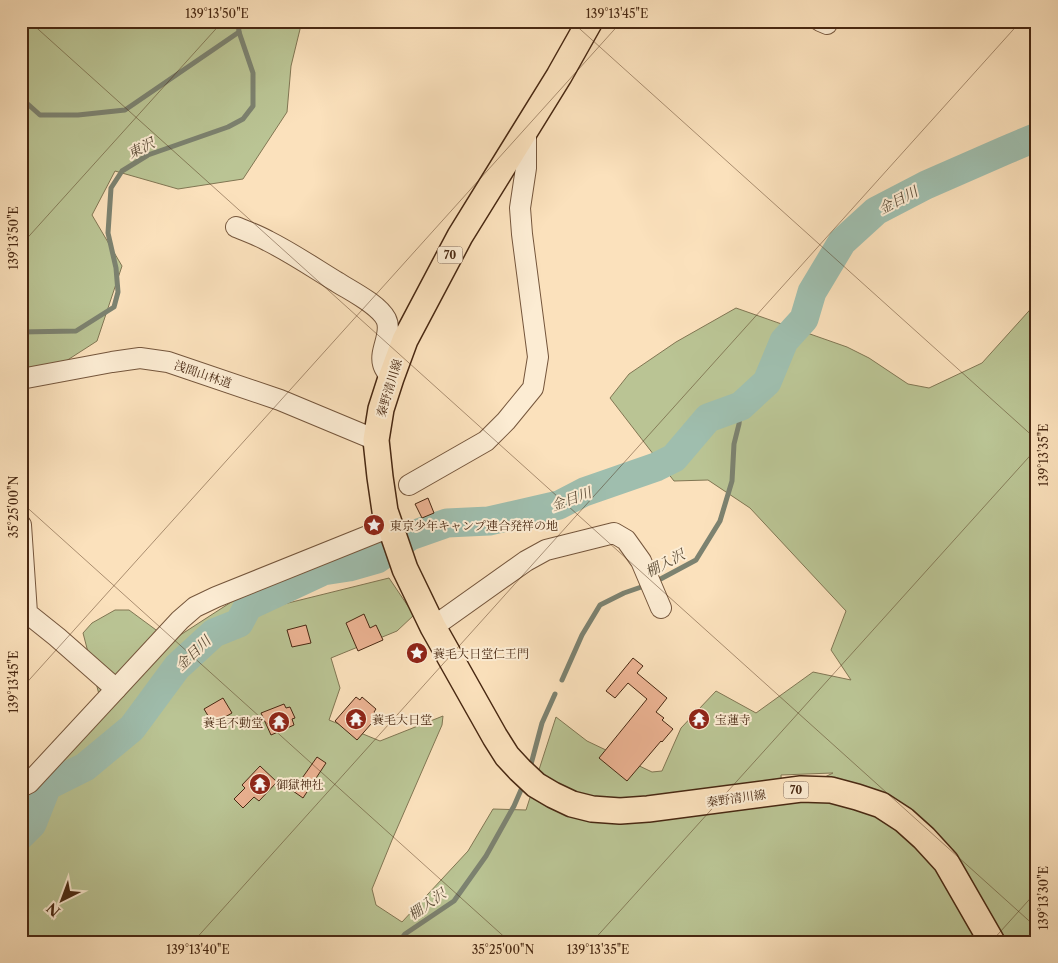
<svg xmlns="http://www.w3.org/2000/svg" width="1058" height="963" viewBox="0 0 1058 963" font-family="'Libre Caslon Text','Noto Serif JP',serif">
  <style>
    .green { fill: #bac494; stroke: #817653; fill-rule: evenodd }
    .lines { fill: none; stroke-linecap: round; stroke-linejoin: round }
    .stream { stroke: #7c8270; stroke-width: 5 }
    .river { stroke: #9fbeae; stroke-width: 29 }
    .building { fill: #ecb393; stroke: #482812 }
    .minor-casing { stroke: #75563c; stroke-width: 22 }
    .major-casing { stroke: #482812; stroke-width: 28 }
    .minor { stroke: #fcecd3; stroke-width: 20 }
    .major { stroke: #fbe1bc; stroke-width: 25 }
    .ticks { fill: none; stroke: #482812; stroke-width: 1; stroke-opacity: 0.45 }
    .labels { text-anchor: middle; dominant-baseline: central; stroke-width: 4; stroke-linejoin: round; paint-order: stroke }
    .shield { fill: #fcecd3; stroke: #7e634c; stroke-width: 1 }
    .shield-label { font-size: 11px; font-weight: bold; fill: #482812 }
    .street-label { font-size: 12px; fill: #482812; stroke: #fcecd3 }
    .poi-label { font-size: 12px; fill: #482812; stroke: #fcecd3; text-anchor: start }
    .water-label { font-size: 14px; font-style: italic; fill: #5e4e39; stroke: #fcecd3 }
    .neatline { fill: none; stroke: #482812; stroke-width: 2 }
    .ticks-label { font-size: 12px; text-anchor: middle; fill: #482812 }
  </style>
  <rect width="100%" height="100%" fill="#fbe1bc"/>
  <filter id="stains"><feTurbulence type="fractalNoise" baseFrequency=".004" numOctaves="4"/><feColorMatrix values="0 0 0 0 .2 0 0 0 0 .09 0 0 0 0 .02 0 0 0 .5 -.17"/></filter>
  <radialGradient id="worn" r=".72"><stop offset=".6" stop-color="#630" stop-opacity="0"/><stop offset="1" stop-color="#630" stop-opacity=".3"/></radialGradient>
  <!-- green -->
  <g class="green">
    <path d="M21,21H302L291,66L287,112L243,179L178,189L115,171L92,215L122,266L97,341L21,390Z"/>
    <path d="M1037,302V942H21V791L101,702L83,633L92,623L115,610H129L171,641L239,597L276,606L389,578L414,615L397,631L331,658L340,688L329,720L380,741L443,716L442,725L392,840L372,889L376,905L402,922L468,851L493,809L526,810L556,717L587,741L652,772L662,771L681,728L716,691L756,713L813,672L851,680L831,650L846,611L750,508L708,480L674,481L610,398L629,374L676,342L736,308L847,347L869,358L908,384L929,388L982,363ZM832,773H833L782,798L781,775Z"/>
  </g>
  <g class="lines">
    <!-- stream -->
    <g class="stream">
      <path d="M21,98L40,115H78L125,110L239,32"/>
      <path d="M21,332L76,331L114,307L118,292L116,268L108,233L111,188L122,171L148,155L228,127L243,119L253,106V73L239,32L238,21"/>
      <path d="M655,582L696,560L720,521L732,481L734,444L739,424L741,406"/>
      <path d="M562,680L582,635L600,605L624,593L647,585"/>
      <path d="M530,768L542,723L555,694"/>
      <path d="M399,942L405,934L454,901L486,856L514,806L524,783"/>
    </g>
    <!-- river -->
    <path class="river" d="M21,835L32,824L47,786L85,767L132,728L177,667L214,633L239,623L248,606L323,571L349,567L377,559L410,536L447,523L489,521L559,505L584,492L656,467L674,458L708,418L741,406L767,382L784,341L804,319L812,292L842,242L876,211L926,185L1006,150L1037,137"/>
  </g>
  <!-- building -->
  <g class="building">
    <path d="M428,498L434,513L422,518L415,504Z"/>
    <path d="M364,614L370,628L376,625L383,640L358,651L346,623Z"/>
    <path d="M306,625L311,643L292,647L287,630Z"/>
    <path d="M633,658L643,666L637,673L667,698L656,712L664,718L662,720L673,729L662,742L661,741L627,781L599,758L647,699L628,683L615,698L606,691Z"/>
    <path d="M356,697L360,700L362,697L376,709L374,712L378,716L357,740L335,721Z"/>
    <path d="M223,698L232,713L213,724L204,709Z"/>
    <path d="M284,704L286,708L290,707L295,718L292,719L294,725L271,735L261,713Z"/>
    <path d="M317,757L326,763L303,798L293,791Z"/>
    <path d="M260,766L277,782L259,801L254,797L243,808L234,799L245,788L242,785Z"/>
  </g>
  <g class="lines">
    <!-- minor casing -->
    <g class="minor-casing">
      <g id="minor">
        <path d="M820,21L827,24"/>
        <path d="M236,227C246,231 257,235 268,241C292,253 314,268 337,282C351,291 378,304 386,319C393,333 379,350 383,364C384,369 388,373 391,378"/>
        <path d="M21,379L112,362L140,358L168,362L280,400L376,440"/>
        <path d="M409,485L486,441L506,421L533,388L538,357L522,234L520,208L526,168V129"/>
        <path d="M21,525L27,613L57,637L116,689"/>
        <path d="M433,627L526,561L546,550L614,533L626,540L641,561L661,608"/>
        <path d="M21,787L29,783L180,620L195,607L216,597L390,527"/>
      </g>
    </g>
    <!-- major casing -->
    <g class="major-casing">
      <path id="major" d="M590,21L559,76L460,236L405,340L391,378L381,409L376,440L380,477L385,511L405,569L433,627L495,737L507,756L520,770L536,785L553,795L572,804L592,809L620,811L648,809L801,789L831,790L857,797L881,805L904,820L924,838L946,862L992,942"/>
    </g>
    <!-- minor -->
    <use href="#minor" class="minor"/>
    <!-- major -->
    <use href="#major" class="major"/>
  </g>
  <!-- ticks -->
  <path class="ticks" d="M29,21L1037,928M571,21L1037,440M21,245L223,21M21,502L510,942M21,689L622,21M193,942L1021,21M592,942L1037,448M991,942L1037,891"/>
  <!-- icons -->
  <defs>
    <g id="sight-disc" transform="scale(1.125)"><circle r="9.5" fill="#8f2418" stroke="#fcecd3"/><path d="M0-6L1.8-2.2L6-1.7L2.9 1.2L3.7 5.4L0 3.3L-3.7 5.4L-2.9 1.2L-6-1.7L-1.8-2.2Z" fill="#fff"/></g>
    <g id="temple-disc" transform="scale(1.125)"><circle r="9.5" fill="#8f2418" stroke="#fcecd3"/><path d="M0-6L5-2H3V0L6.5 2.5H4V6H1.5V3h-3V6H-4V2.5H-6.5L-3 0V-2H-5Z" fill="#fff"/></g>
  </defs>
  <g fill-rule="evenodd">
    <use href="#sight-disc" x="374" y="525"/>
    <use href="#sight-disc" x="417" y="653"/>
    <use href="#temple-disc" x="356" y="719"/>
    <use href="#temple-disc" x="699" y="719"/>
    <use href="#temple-disc" x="279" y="722"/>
    <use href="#temple-disc" x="260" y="784"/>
  </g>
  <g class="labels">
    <!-- shield labels -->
    <g class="shield">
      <rect x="437.5" y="246.5" width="25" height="17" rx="4"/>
      <rect x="783.5" y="781.5" width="25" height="17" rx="4"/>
    </g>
    <g class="shield-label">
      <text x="450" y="255">70</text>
      <text x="796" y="790">70</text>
    </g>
    <!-- street labels -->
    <g class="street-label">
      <text transform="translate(203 374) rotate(19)">浅間山林道</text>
      <text transform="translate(389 388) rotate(-73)">秦野清川線</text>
      <text transform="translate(736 798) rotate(-8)">秦野清川線</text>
    </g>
    <!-- poi labels -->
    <g class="poi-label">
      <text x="390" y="525">東京少年キャンプ連合発祥の地</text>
      <text x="433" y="653">蓑毛大日堂仁王門</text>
      <text x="372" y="719">蓑毛大日堂</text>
      <text x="715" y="719">宝蓮寺</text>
      <text x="263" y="722" text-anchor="end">蓑毛不動堂</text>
      <text x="276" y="784">御獄神社</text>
    </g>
    <!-- water labels -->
    <g class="water-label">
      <text transform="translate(141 148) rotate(-27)">東沢</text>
      <text transform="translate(898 200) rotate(-28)">金目川</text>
      <text transform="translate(571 499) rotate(-20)">金目川</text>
      <text transform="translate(665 563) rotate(-28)">棚入沢</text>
      <text transform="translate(193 653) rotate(-44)">金目川</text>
      <text transform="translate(427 904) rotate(-35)">棚入沢</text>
    </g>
  </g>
  <!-- margin -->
  <rect width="1058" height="963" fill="none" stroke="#fbe1bc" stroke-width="55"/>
  <!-- north arrow -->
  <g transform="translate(62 900) rotate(222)" stroke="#fcecd3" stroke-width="4" paint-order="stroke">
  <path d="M0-4L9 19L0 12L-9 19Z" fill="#482812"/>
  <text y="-8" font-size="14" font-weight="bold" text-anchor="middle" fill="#482812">N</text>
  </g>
  <rect x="28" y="28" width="1002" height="908" class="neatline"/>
  <g class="ticks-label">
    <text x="217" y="18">139°13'50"E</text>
    <text x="617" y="18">139°13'45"E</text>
    <text transform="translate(14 238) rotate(-90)" y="4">139°13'50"E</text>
    <text transform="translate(1044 455) rotate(-90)" y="4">139°13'35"E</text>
    <text transform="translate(14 507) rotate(-90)" y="4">35°25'00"N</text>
    <text transform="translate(14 682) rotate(-90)" y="4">139°13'45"E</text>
    <text transform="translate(1044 898) rotate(-90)" y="4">139°13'30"E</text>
    <text x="198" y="954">139°13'40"E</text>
    <text x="503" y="954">35°25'00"N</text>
    <text x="598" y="954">139°13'35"E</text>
  </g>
  <rect width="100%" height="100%" filter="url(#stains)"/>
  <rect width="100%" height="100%" fill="url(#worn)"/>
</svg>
